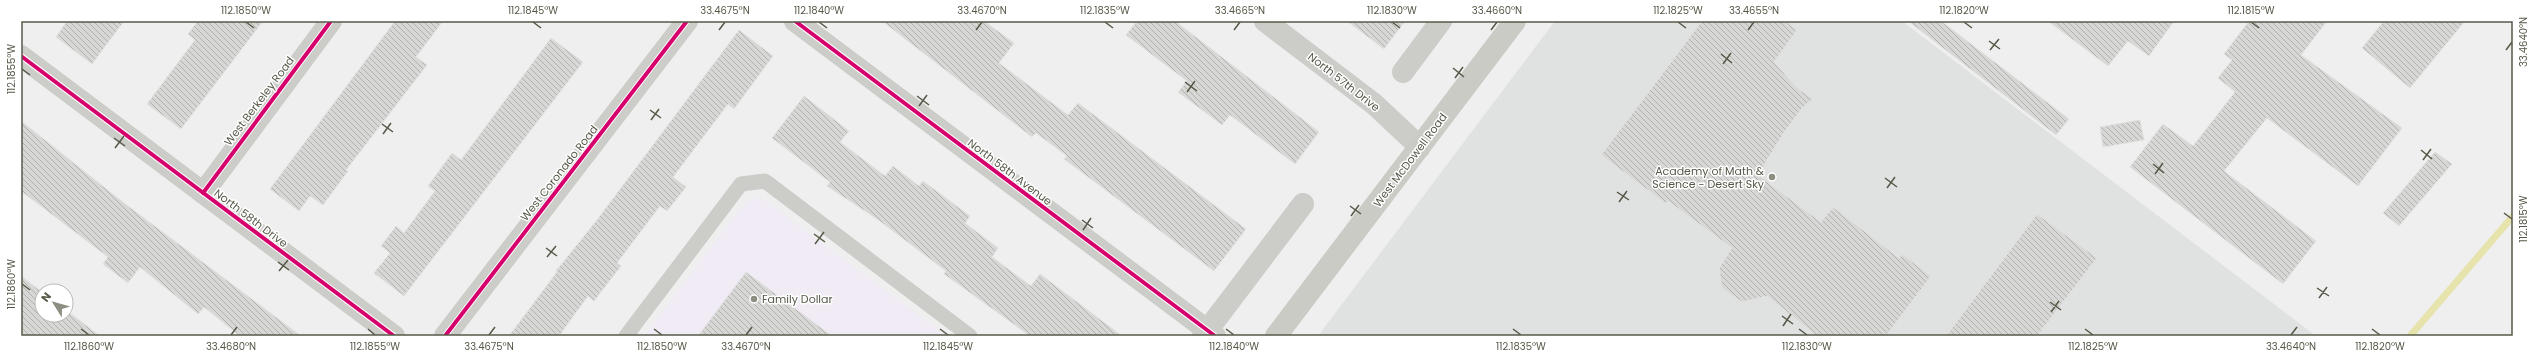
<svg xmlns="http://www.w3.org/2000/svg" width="2534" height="357" viewBox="0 0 2534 357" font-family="Poppins,sans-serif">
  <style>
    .commercial { fill: #f0ebf5 }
    .education { fill: #e0e1e1 }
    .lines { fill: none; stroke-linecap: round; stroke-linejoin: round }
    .stream { stroke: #e7e3ad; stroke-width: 7 }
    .building { fill: url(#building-back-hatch); stroke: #e1e2e0 }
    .lane { stroke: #ccccc9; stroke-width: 15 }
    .street { stroke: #ccccc9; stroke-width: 22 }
    .primary { stroke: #cacbc5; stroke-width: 22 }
    .cycleway-casing { stroke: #fff; stroke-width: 6 }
    .cycleway { stroke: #d6006c; stroke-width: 4 }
    .ticks { fill: none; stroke: #565948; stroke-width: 1.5 }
    .poi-dot { fill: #8c8e82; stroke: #fff; stroke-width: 1.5 }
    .labels { text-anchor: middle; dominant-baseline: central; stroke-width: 3; stroke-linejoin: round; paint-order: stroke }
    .street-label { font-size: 11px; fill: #565948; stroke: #fff }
    .poi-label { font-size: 11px; fill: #565948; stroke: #fff; text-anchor: end }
    .neatline { fill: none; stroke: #565948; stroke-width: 1.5 }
    .ticks-label { font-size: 10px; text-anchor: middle; fill: #565948 }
  </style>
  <defs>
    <pattern id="building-back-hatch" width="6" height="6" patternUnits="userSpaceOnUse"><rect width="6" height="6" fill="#d7d7d5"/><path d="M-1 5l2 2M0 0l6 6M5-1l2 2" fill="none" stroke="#b1b1af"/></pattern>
  </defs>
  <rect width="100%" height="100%" fill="#efefef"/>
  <!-- commercial -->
  <path class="commercial" d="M760,197L946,336H644L738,212L748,201Z"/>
  <!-- education -->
  <path class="education" d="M1555,21H1902L2312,333L2309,336H1318Z"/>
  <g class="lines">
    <!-- stream -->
    <path class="stream" d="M2410,336L2513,216"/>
  </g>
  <!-- building -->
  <g class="building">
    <path d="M67,21H124L92,64L56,37Z"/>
    <path d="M198,21H263L181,129L147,104L195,40L188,34Z"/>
    <path d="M395,21H443L416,57L427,65L346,170L348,171L323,205L310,196L299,211L270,189Z"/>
    <path d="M882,21H984L1014,43L999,63L1068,115L1078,103L1246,229L1214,271L1064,159L1067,156L1036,133L1032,137Z"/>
    <path d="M1137,21H1175L1319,132L1295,164L1230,115L1222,125L1178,92L1187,81L1126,35Z"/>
    <path d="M1347,21H1405L1384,49Z"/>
    <path d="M1702,21H1785L1797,30L1774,62L1797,88L1813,99L1802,108L1783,134L1758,175L1821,222L1833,207L1899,258L1902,254L1931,276L1886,336H1817L1767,296L1742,302L1722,288L1719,268L1732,248L1668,201L1665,203L1601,155Z"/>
    <path d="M1908,21H1941L2069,119L2056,135Z"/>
    <path d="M2048,21H2174L2149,56L2128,41L2108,66Z"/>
    <path d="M2249,21H2327L2301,55L2402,128L2358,186L2267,118L2224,171L2316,241L2283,284L2130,167L2163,124L2193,146L2235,92L2218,78L2232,60L2224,54Z"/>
    <path d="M2384,21H2465L2410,88L2362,48Z"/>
    <path d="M739,30L773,56L734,109L728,104L673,177L686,187L667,211L660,206L617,263L621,266L594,301L588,296L559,336H509L557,272L556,271L597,220Z"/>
    <path d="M551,38L583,62L404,296L374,273L390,253L381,246L396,226L404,233L435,191L428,186L452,153L461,160Z"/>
    <path d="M804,96L849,131L840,142L885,176L893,166L919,186L923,181L970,216L965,223L998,248L992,257L1031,286L1040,274L1122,336H1030L944,274L946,271L877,219L827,186L830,182L772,138Z"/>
    <path d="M2140,120L2144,140L2103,147L2100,127Z"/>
    <path d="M21,121L124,203L301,336H240L204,307L198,314L140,267L128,283L103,264L108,257L21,191Z"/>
    <path d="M2435,152L2452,164L2399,226L2383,213Z"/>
    <path d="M2037,214L2097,258L2037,336H1946Z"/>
    <path d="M746,272L832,336H698Z"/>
    <path d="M21,276L42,292V315H66V310L100,336H21Z"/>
  </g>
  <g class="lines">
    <!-- lane -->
    <path class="lane" d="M626,336L741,184L765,181L970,336"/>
    <!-- street -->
    <g class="street">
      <path d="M795,21L1215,336"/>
      <path d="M1265,21L1374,104L1420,147"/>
      <path d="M21,56L394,336"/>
      <path d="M1403,72L1441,21"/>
      <path d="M203,193L331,21"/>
      <path d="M445,336L687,21"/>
      <path d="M1203,336L1303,204"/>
    </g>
    <!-- primary -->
    <path class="primary" d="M1276,336L1515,21"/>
    <!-- cycleway casing -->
    <g class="cycleway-casing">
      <g id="cycleway">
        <path d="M795,21L1215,336"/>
        <path d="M21,56L394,336"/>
        <path d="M203,193L331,21"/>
        <path d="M445,336L687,21"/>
      </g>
    </g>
    <!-- cycleway -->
    <use href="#cycleway" class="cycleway"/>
  </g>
  <!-- ticks -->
  <path class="ticks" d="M246,22L254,28M533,22L541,28M819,22L827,28M1105,22L1113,28M1392,22L1400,28M1678,22L1686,28M1964,22L1972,28M2251,22L2259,28M719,30L725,22M976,30L982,22M1234,30L1240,22M1491,30L1497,22M1748,30L1754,22M1989,41L2000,49M1990,50L1999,39M2506,50L2512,42M1721,54L1732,63M1723,64L1731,53M1453,68L1464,77M22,69L30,75M1455,78L1463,67M1185,82L1197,91M1187,92L1195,81M917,96L929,105M919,106L927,95M650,110L661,118M651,120L659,109M382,124L393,132M383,134L391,123M114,138L125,146M115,148L124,136M2421,150L2432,159M2423,160L2431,149M2153,164L2164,173M2155,174L2163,163M1885,178L1897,187M1887,188L1895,177M1617,192L1629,200M1619,202L1627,191M1350,206L1361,214M2504,213L2512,219M1351,216L1359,205M1082,220L1093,228M1083,230L1091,218M814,234L825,242M815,244L824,232M546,248L557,256M547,257L556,246M278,262L289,270M279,271L288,260M22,284L30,290M2317,288L2329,296M2319,298L2327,287M2050,302L2061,310M2051,312L2059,301M1782,316L1793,324M1783,326L1791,314M81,329L89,335M368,329L375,335M654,329L662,335M940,329L948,335M1226,329L1234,335M1513,329L1521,335M1799,329L1807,335M2085,329L2093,335M2372,329L2380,335M231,335L237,327M489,335L495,327M746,335L752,327M2291,335L2297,327"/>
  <!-- markers -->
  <g class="poi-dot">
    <circle cx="1772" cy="177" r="4"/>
    <circle cx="754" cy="299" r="4"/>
  </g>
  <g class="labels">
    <!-- street labels -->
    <g class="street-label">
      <text transform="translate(1344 82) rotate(38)">North 57th Drive</text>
      <text transform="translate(259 101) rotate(-53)">West Berkeley Road</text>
      <text transform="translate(1410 160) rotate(-53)">West McDowell Road</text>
      <text transform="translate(1010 172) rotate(37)">North 58th Avenue</text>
      <text transform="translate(559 173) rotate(-52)">West Coronado Road</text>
      <text transform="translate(251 218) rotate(37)">North 58th Drive</text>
    </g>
    <!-- poi labels -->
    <g class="poi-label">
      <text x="1764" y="171">Academy of Math &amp;<tspan x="1764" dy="13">Science - Desert Sky</tspan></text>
      <text x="762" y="299" text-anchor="start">Family Dollar</text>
    </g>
  </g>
  <!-- border -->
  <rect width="2534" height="357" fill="none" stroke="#ffffff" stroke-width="44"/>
  <!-- north arrow -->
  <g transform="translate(54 303) rotate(307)"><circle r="19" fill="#ffffff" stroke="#bbbdb6"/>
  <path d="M0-3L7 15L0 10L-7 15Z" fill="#8c8e82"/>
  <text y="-6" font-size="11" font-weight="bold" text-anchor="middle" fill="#565948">N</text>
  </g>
  <rect x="22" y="22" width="2490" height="313" class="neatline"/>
  <g class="ticks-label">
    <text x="246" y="14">112.1850°W</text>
    <text x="533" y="14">112.1845°W</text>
    <text x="725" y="14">33.4675°N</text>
    <text x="819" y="14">112.1840°W</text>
    <text x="982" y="14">33.4670°N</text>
    <text x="1105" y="14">112.1835°W</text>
    <text x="1240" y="14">33.4665°N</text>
    <text x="1392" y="14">112.1830°W</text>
    <text x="1497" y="14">33.4660°N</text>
    <text x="1678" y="14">112.1825°W</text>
    <text x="1754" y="14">33.4655°N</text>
    <text x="1964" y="14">112.1820°W</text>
    <text x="2251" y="14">112.1815°W</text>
    <text transform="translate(2523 42) rotate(-90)" y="4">33.4640°N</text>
    <text transform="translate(11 69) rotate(-90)" y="4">112.1855°W</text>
    <text transform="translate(2523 219) rotate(-90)" y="4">112.1815°W</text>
    <text transform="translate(11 284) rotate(-90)" y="4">112.1860°W</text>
    <text x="89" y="350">112.1860°W</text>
    <text x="231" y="350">33.4680°N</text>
    <text x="375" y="350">112.1855°W</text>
    <text x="489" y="350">33.4675°N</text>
    <text x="662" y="350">112.1850°W</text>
    <text x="746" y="350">33.4670°N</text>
    <text x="948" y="350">112.1845°W</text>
    <text x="1234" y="350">112.1840°W</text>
    <text x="1521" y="350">112.1835°W</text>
    <text x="1807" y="350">112.1830°W</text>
    <text x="2093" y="350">112.1825°W</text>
    <text x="2291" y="350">33.4640°N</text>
    <text x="2380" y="350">112.1820°W</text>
  </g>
</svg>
